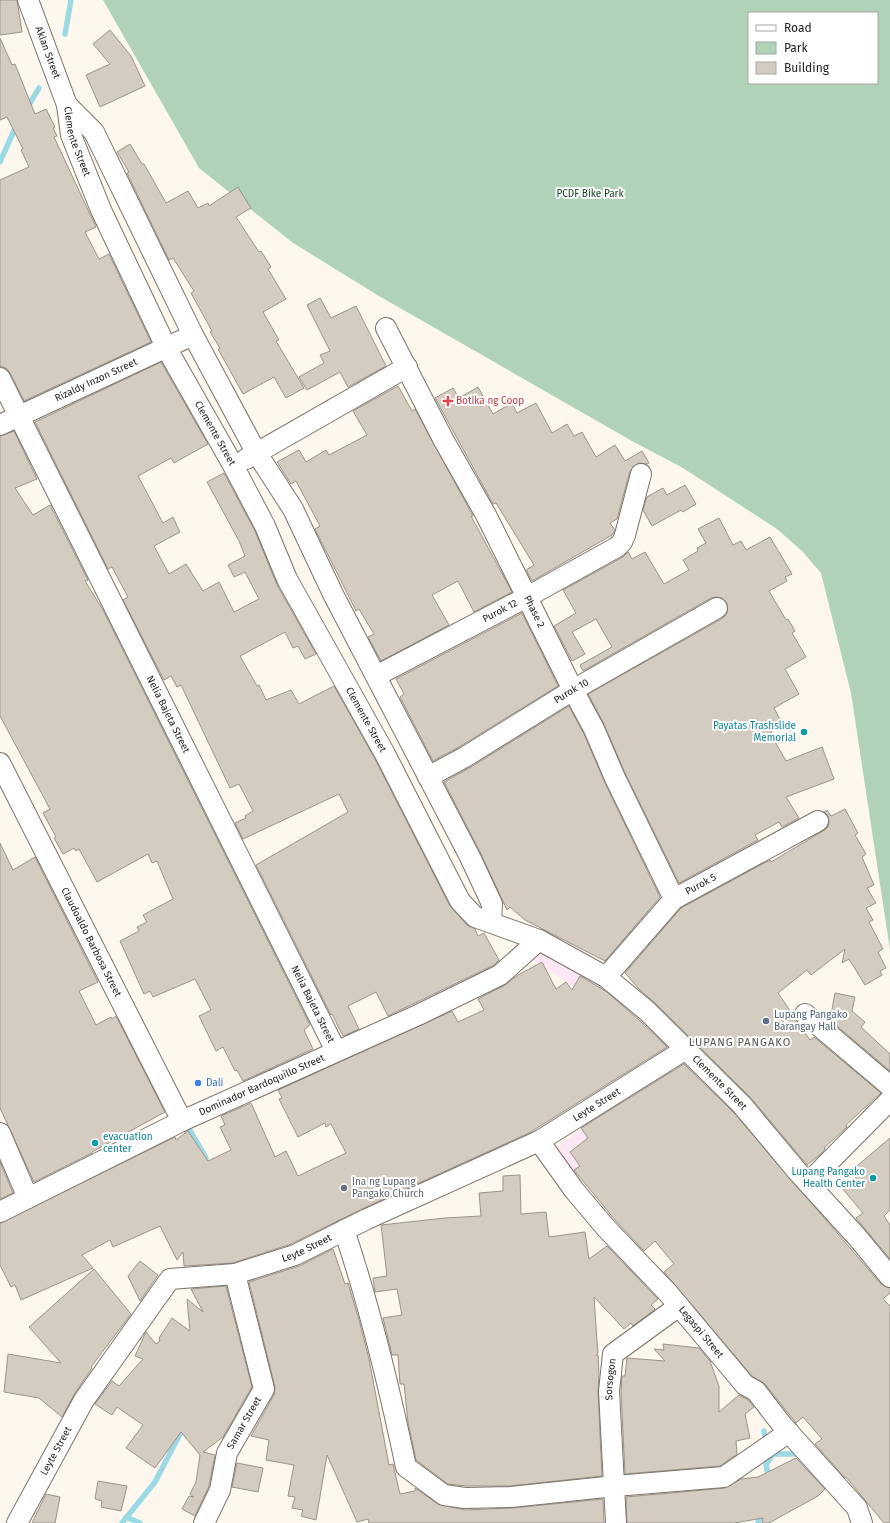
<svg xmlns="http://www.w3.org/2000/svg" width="890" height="1523" viewBox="0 0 890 1523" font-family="'Fira Sans',sans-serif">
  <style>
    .commercial { fill: #fde7f4 }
    .green { fill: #b0d3b7; fill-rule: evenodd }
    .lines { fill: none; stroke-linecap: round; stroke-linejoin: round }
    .stream { stroke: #9bd9e5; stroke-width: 5.5 }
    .building { fill: #d4ccc1; stroke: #9b9389 }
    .minor-casing { stroke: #7b736a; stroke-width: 22 }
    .minor { stroke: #fff; stroke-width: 20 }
    .health-dot { fill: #e0444e; stroke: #fff; stroke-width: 1.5 }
    .culture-dot { fill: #0f9aa8; stroke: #fff; stroke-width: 1.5 }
    .service-dot { fill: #5c6f8a; stroke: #fff; stroke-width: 1.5 }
    .shop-dot { fill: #3f7fe0; stroke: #fff; stroke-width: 1.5 }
    .worship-dot { fill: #6b7280; stroke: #fff; stroke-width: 1.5 }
    .labels { text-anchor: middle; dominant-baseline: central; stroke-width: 4; stroke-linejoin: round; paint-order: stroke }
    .street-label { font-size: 10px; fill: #24211d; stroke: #fff }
    .park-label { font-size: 10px; fill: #104121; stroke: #fff }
    .health-label { font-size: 10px; fill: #be3a42; stroke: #fff; text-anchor: start }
    .culture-label { font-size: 10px; fill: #0d838f; stroke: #fff; text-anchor: end }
    .service-label { font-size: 10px; fill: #4e5e75; stroke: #fff; text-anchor: start }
    .shop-label { font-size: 10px; fill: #366cbe; stroke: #fff; text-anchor: start }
    .worship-label { font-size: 10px; fill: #5b616d; stroke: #fff; text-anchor: start }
    .neighbourhood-label { font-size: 11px; letter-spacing: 1px; fill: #5a534a; stroke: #fff }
  </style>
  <rect width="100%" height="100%" fill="#fef7ee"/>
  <!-- commercial -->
  <g class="commercial">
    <path d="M540,945L649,1017L677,1051L656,1063L633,1027L530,957Z"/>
    <path d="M680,1057L692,1069L570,1176L553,1150Z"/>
  </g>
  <!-- green -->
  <path class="green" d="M103,0H890V950L851,693L821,573L802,551L777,529L683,468L632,441L379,296L293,243L199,168ZM749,13H877V83H749Z"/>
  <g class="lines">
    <!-- stream -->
    <g class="stream">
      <path d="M65,34L71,0"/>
      <path d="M27,108L39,88"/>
      <path d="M0,162L17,124"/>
      <path d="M187,1125L206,1158"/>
      <path d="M764,1431L765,1437"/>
      <path d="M769,1478L766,1465L773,1454H799"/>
      <path d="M126,1517L140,1523"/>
      <path d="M122,1523L155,1482L180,1434L186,1427"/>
      <path d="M758,1523L762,1512"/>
    </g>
  </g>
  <!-- building -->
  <g class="building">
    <path d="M0,0H17L22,32L0,35Z"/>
    <path d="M110,30L131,56L145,86L100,107L86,75L110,64L93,44Z"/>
    <path d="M0,38L12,65L15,64L35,114L46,109L55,127L53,128L57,136L54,137L96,227L85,232L99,259L109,254L151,342L24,401L10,373L6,368L0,366V180L29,167L21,150L23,149L7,117L0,120Z"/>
    <path d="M130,144L142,164H144L166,203L188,191L198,208L208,203L209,206L238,187L251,208L236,217L259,252L261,251L271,267L268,269L286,299L263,312L279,340L276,341L304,388L286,398L274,377L243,394L218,349L220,348L210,332L212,331L191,293L194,291L173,258L169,260L127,173L129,172L117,152Z"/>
    <path d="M320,298L331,318L356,306L386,366L348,387L340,372L307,390L299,377L324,363L320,355L330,351L307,305Z"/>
    <path d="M161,362L208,444L174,463L171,458L138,476L163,523L173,517L180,532L154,546L169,574L186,564L203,591L219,582L234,612L259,599L245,572L234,577L228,565L245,556L239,541L207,482L224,473L255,531L277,585L316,654L305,659L298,646L293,648L285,632L240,656L257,686L259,685L266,700L291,690L299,704L334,686L375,759L450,906L467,925L475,929L478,936L484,933L499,960L494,965L388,1016L376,992L348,1006L359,1029L343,1036L332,1014L331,1015L256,865L348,812L339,794L243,839L235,823L246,818L245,816L253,811L239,784L230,788L181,685L177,687L171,676L164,680L123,600L128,597L112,567L108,569L35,422Z"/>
    <path d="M398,386L412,411L415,409L473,516H471L512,592L474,612L458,581L432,595L449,625L381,661L368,637L374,634L359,609L356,611L315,529L320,526L296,481L291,484L277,462L299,450L306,462L326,450L329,455L367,435L353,411Z"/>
    <path d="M478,387L493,414L512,403L517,413L536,403L552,433L567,424L574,436L582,432L596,457L615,445L625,461L642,451L649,463L647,464L638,463L630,471L617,519L610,523L615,530L612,535L532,581L526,570L534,565L496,503L493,504L435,398L453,388L459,398Z"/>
    <path d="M14,431L37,479L15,488L33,515L50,505L88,580L85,581L103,610L310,1025L304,1030L313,1049L243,1081L237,1070L235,1071L223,1047L216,1051L199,1016L211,1010L195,979L153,997L150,991L144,994L120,941L139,931L137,927L147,922L143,915L173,899L157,861L152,863L148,854L97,882L79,849L76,851L74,848L63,854L54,838L56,837L43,813L50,809L0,716V436Z"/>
    <path d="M685,485L696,504L683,512L681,510L652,526L643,510L647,497L663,488L667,495Z"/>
    <path d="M719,518L733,545L741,541L746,550L770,537L792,574L785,577L787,581L769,591L786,620L788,619L795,631L792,633L806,657L785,669L799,694L774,708L782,723L771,729L772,732L770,733L786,761L822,747L834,779L786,797L799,818L782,827L779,822L755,835L758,840L679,883L625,773L604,724L588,694L723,618L727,613V603L722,598L717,597L711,598L583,671L580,665L612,647L596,619L572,632L585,654L572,661L554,626L576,613L563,590L623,557L628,552L632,559L645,552L664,584L689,570L683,560L698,551L697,548L706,543L698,529Z"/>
    <path d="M522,613L558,686L459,747L433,761L400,697L404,694L396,679Z"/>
    <path d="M569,706L584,734L605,783L660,897L605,961L525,920L510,907L507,910L480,852L444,782L471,767Z"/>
    <path d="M845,809L858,833L855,835L866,854L862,857L874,885L867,888L876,903L866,908L873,920L869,922L883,949L878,952L886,968L880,971L882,975L865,985L849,959L842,963L845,949L811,975L807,970L778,993L810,1040L814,1037L881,1093L846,1125L847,1127L824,1148L825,1149L821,1154L807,1165L750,1097L655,1003L639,989L625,973L681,908L770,860L771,862L823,831L828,827L829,822L828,816L824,812L827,810L831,816Z"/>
    <path d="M0,843L13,870L35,857L98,982L79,991L96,1025L111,1017L112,1019L116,1016L165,1112L92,1152V1153L34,1182L0,1108Z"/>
    <path d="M542,962L556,989L566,982L572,990L580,976L607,992L639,1020L667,1047L529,1133L362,1209L291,1244L233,1263L184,1266L183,1252L177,1260L160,1226L113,1247L110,1240L82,1255L93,1268L21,1300L15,1285L11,1287L0,1265V1223L175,1137L176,1140L188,1131L208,1161L231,1150L220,1127L225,1125L221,1116L251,1103L275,1157L286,1151L298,1176L346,1153L331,1124L326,1127L325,1123L298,1137L279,1099L282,1098L278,1090L452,1011L458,1022L484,1010L478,999L505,985L518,975Z"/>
    <path d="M835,993L855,997L852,1011L865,1022L861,1027L890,1054V1071L830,1020Z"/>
    <path d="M684,1064L734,1113L881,1284L890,1288V1293L883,1299L890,1306V1523H884L846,1477L845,1478L815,1444L822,1439L803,1417L796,1423L765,1384L752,1376L664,1272L674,1264L655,1241L644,1251L615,1220L574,1170L580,1166L570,1152L588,1138L581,1128Z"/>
    <path d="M890,1138V1210L884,1216L890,1225V1259L856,1218L863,1213L842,1188L856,1177L851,1171Z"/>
    <path d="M0,1162L13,1193L0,1199Z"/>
    <path d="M520,1175L521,1214L546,1212L549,1237L585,1232L589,1259L607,1246L658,1299L651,1305L655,1309L654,1310L633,1326L631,1323L624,1329L594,1297L597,1341L598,1353L596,1355H598L599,1375L598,1391L602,1476L510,1486H466L448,1484L416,1460L408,1422L404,1384H400L398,1355H392L383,1318L402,1315L397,1289L375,1292L373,1278L387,1276L381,1225L445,1218L481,1216L479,1193L503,1191V1176Z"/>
    <path d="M333,1249L345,1284L348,1283L359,1320L369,1359L389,1465L393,1464L400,1494L415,1491V1488L438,1504L465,1510L512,1508L603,1499L604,1523H369L368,1519L357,1522L327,1455L316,1520L301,1516L303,1510L292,1508L295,1497L288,1496L294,1465L266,1460L269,1440L251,1436L274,1395L275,1387L249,1282L299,1266Z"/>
    <path d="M140,1261L158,1275L140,1301L128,1276Z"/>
    <path d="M94,1269L131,1314L91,1367L92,1368L75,1393L62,1417L39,1398L4,1392L8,1354L61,1363L29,1327Z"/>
    <path d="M226,1286L252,1387L223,1437L203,1452L215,1455L209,1486L195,1516L182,1509L189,1496L194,1497L190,1494L196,1482L200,1455L181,1432L155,1468L126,1448L143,1425L117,1407L112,1415L95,1404L112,1381L119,1386L143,1359L135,1356L146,1332L156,1344L160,1341L159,1338L172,1318L190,1331L187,1299L203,1312L191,1289Z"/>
    <path d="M663,1344L699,1348L710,1361L719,1386V1412L739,1395L748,1400L754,1407L745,1414L750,1438L736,1441L737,1454L720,1466L625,1474L621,1391L622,1376H625L627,1358L665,1361L654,1349L664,1350Z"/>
    <path d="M796,1458L825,1489L818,1496L769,1523H762L763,1518L734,1523H627L626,1497L725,1488L741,1479L758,1477Z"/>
    <path d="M237,1463L263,1468L258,1492L232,1487Z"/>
    <path d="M98,1481L127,1486L121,1511L101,1507L102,1501L95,1499Z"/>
    <path d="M46,1494L60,1497L55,1523H32Z"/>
  </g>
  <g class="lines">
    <!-- minor casing -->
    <g class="minor-casing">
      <g id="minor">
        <path id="s1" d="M28,0L67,105L71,135L101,210L167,349L234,467L265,526L287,579L385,754L460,901L475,917L539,940L606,977L647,1011L742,1105L797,1171L857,1237L890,1277"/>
        <path d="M67,105L94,132L193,335L256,452L293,509L333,594L470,857L492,904L491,922"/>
        <path id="s2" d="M386,328L443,439L486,515L573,690L594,729L615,778L674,899"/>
        <path id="s3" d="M0,378L336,1051"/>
        <path id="s4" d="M0,425L193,335"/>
        <path d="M246,459L407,367"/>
        <path id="s5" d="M376,676L527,597L617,547L622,542L625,535L641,474"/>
        <path id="s6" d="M0,763L182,1121"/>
        <path id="s7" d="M428,777L465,757L573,690L717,608"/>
        <path id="s8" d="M606,977L674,899L818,821"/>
        <path d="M805,1014L890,1086"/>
        <path d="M0,1133L28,1198"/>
        <path id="s9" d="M539,1141L574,1190L606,1228L668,1293L745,1385L756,1391L783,1426L857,1508L862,1523"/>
        <path d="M808,1183L890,1100"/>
        <path id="s10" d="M0,1212L182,1121L418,1015L500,975L539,940"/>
        <path d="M344,1230C370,1307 389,1386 406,1467L444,1495L465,1498L511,1497L615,1486L724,1477L789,1432"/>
        <path id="s11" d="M17,1523L84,1400L170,1279L235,1274L295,1255L367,1219L539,1141L686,1049"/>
        <path id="s12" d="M204,1523L220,1490L227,1453L264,1389L235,1274"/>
        <path id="s13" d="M616,1523L609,1391L613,1354L679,1306"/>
      </g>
    </g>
    <!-- minor -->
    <use href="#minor" class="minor"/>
  </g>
  <!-- markers -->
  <path class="health-dot" d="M446 395h4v4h4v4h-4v4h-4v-4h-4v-4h4z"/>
  <g class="culture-dot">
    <circle cx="804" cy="732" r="4"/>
    <circle cx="95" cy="1143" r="4"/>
    <circle cx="873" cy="1178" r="4"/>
  </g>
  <circle class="service-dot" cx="766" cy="1021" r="4"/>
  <circle class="shop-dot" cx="198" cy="1083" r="4"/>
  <circle class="worship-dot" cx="344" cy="1188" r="4"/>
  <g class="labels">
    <!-- street labels -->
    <g class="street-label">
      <text stroke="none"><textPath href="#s1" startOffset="56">Aklan Street</textPath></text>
      <text stroke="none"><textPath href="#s1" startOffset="150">Clemente Street</textPath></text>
      <text stroke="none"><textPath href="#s4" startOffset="106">Rizaldy Inzon Street</textPath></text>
      <text stroke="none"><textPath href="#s1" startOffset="474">Clemente Street</textPath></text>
      <text stroke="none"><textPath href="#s5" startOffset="140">Purok 12</textPath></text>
      <text stroke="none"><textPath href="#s2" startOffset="320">Phase 2</textPath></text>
      <text stroke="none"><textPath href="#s7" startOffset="167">Purok 10</textPath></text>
      <text stroke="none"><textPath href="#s3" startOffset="376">Nelia Bajeta Street</textPath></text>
      <text stroke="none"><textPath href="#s1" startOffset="798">Clemente Street</textPath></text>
      <text stroke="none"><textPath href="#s8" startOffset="134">Purok 5</textPath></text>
      <text stroke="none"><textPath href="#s6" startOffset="201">Claudoaldo Barbosa Street</textPath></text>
      <text stroke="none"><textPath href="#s3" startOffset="700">Nelia Bajeta Street</textPath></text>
      <text stroke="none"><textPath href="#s1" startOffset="1324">Clemente Street</textPath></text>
      <text stroke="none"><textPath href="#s10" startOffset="291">Dominador Bardoquillo Street</textPath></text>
      <text stroke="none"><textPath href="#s11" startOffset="754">Leyte Street</textPath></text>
      <text stroke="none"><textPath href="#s11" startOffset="430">Leyte Street</textPath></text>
      <text stroke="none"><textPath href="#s9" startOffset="251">Legaspi Street</textPath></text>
      <text stroke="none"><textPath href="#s13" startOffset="144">Sorsogon</textPath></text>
      <text stroke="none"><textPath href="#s12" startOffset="109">Samar Street</textPath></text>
      <text stroke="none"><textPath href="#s11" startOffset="82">Leyte Street</textPath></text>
    </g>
    <!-- park labels -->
    <g class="park-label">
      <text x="590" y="194">PCDF Bike Park</text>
    </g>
    <!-- health labels -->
    <g class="health-label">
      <text x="456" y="401">Botika ng Coop</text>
    </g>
    <!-- culture labels -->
    <g class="culture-label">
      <text x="796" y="726">Payatas Trashslide<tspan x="796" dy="12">Memorial</tspan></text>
      <text x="103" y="1137" text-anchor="start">evacuation<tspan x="103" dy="12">center</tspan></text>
      <text x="865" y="1172">Lupang Pangako<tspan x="865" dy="12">Health Center</tspan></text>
    </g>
    <!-- service labels -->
    <g class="service-label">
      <text x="774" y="1015">Lupang Pangako<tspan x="774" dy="12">Barangay Hall</tspan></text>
    </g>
    <!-- shop labels -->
    <g class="shop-label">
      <text x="206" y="1083">Dali</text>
    </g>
    <!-- worship labels -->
    <g class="worship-label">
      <text x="352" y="1182">Ina ng Lupang<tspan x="352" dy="12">Pangako Church</tspan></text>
    </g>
    <!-- neighbourhood labels -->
    <g class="neighbourhood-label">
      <text x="740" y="1042">LUPANG PANGAKO</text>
    </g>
  </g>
  <!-- legend -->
  <rect x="748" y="12" width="130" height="72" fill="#ffffff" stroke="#a7a6a5"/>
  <rect x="756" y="25" width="20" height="6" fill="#ffffff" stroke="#a7a6a5"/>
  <text x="784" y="32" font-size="12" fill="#24211d">Road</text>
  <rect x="756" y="42" width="20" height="12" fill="#b0d3b7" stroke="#a7a6a5"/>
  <text x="784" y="52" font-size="12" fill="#24211d">Park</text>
  <rect x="756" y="62" width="20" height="12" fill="#d4ccc1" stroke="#a7a6a5"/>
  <text x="784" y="72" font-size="12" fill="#24211d">Building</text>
</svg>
